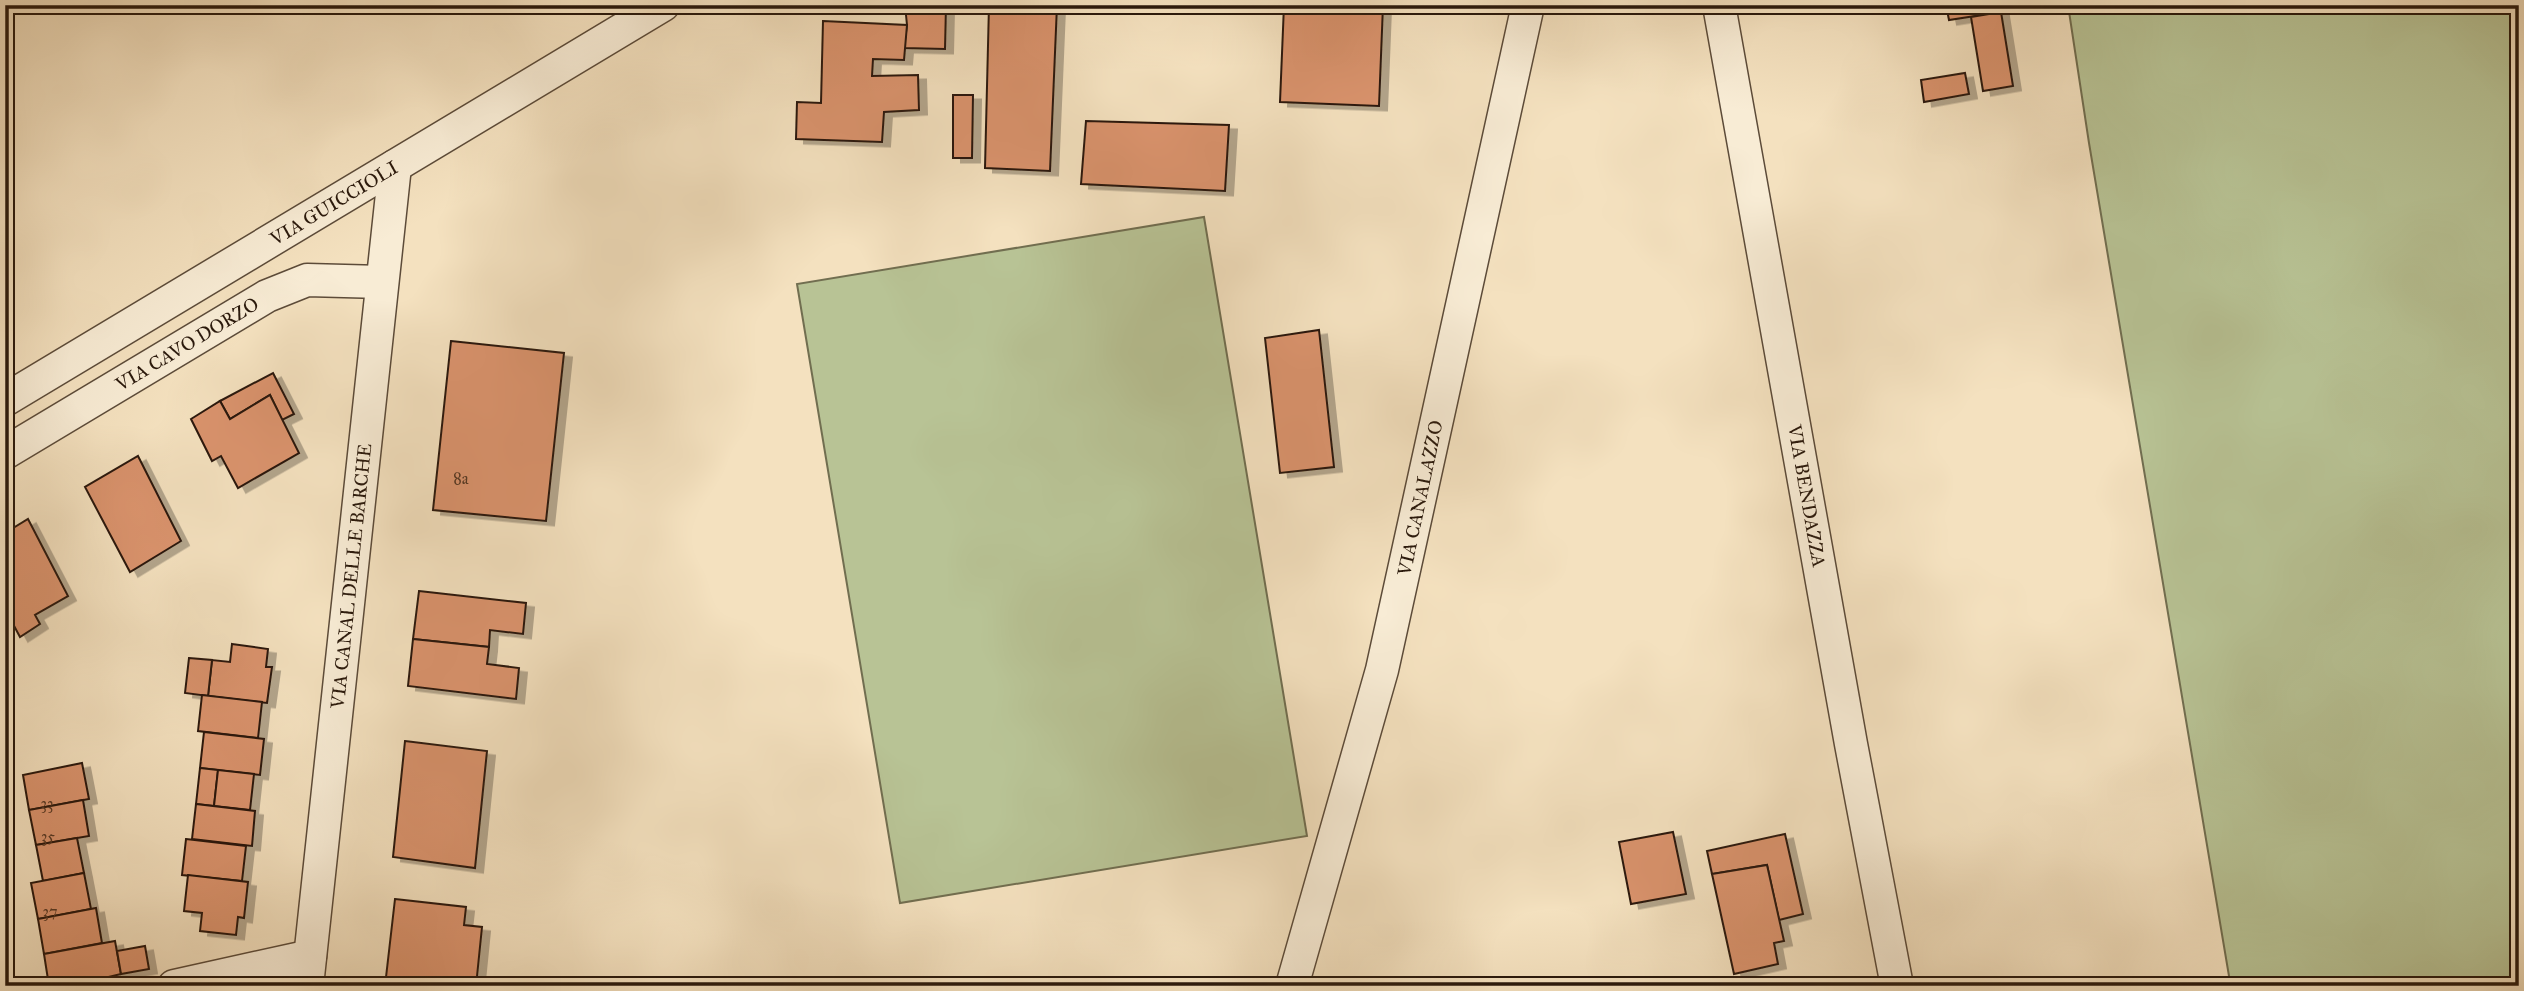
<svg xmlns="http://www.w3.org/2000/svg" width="2524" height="991" viewBox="0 0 2524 991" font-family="'IM FELL Great Primer',serif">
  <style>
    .green { fill: #b8c395; stroke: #716e50; stroke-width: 2 }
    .building { fill: #da936d; stroke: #2a190c; stroke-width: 2; filter: url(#shadow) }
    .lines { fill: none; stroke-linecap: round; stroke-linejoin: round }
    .minor-casing { stroke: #5c4b39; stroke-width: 35 }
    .minor { stroke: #f8ecd5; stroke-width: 32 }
    .labels { text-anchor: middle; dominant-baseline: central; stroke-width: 5; stroke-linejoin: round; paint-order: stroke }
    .number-label { font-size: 16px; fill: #563824 }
    .street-label { font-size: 19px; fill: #2a190c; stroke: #f8ecd5 }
  </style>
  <defs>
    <filter id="shadow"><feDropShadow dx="8" dy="4.5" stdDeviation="0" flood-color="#0004"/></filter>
  </defs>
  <rect width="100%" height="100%" fill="#f4e1bf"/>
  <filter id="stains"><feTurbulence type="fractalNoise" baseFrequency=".00286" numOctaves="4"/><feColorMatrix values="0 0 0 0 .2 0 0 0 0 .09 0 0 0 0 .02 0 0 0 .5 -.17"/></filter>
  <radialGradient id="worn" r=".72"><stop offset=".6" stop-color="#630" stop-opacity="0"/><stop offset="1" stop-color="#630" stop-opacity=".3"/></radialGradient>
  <!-- green -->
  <g class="green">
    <path d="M2068,5H2519V986H2208L2230,982L2089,143Z"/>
    <path d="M1204,217L1307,836L900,903L797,284Z"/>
  </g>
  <!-- building -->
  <g class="building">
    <path d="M905,5H946L945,49L904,48L907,25Z"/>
    <path d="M989,5H1057L1050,171L985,168Z"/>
    <path d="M1284,5H1383L1379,106L1280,102Z"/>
    <path d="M1946,5H2000L2001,12L1949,20Z"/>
    <path d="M2001,12L2013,86L1983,91L1971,17Z"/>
    <path d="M823,21L907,25L904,60L873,59L872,76L918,75L919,110L884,112L882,142L796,139L797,102L821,103Z"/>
    <path d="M1965,73L1969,94L1924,102L1921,80Z"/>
    <path d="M953,95H973L972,158H953Z"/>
    <path d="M1086,121L1229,125L1225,191L1081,184Z"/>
    <path d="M1319,330L1334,467L1280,473L1265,338Z"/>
    <path d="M451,341L564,353L546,521L433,510Z"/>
    <path d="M273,373L294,414L282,420L270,395L230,419L220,401Z"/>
    <path d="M270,395L299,453L238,488L221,456L212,461L191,419L220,401L230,419Z"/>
    <path d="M138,456L181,541L130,572L85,487Z"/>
    <path d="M28,519L68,596L35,615L40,624L20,637L5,609V533Z"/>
    <path d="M419,591L526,603L523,634L490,630L489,647L413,639Z"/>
    <path d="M413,639L489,647L487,664L519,668L516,699L408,686Z"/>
    <path d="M232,644L268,649L266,667H272L267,703L208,696L212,660L230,662Z"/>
    <path d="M189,658L212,660L208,696L185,693Z"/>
    <path d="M202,695L262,702L258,738L198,731Z"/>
    <path d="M204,732L264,739L260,775L200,768Z"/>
    <path d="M405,741L487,751L475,868L393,857Z"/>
    <path d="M82,763L89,799L29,810L23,775Z"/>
    <path d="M200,768L218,770L214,806L196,804Z"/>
    <path d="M218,770L254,774L250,810L214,806Z"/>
    <path d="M83,800L89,836L36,845L29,810Z"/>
    <path d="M196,804L255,811L252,846L192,839Z"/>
    <path d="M1673,832L1686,894L1631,904L1619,842Z"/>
    <path d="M1785,834L1803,914L1779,920L1767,865L1712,874L1707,851Z"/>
    <path d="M77,838L84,873L43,881L36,845Z"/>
    <path d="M186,839L246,846L242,881L182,875Z"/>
    <path d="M1767,865L1784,941L1774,943L1778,964L1734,974L1712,874Z"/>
    <path d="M84,873L91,909L38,919L31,883Z"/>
    <path d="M188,875L248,882L244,918L238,917L236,935L200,931L202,913L184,911Z"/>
    <path d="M395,899L466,907L464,925L482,927L476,986H385Z"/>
    <path d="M96,908L102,943L44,954L38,919Z"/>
    <path d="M115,941L121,974L71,986H49L44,954Z"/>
    <path d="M145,946L149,969L121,974L117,951Z"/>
  </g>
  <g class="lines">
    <!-- minor casing -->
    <g class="minor-casing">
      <g id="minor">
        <path d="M1719,5L1851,744L1897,986"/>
        <path d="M5,400L663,5"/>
        <path d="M5,453L267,296L307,280L382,282"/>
        <path d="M174,986L310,956"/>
        <path d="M307,986L395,166"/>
        <path d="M1292,986L1382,670L1528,5"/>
      </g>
    </g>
    <!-- minor -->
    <use href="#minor" class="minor"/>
  </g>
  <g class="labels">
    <!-- number labels -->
    <g class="number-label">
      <text x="461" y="478">8a</text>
      <text x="47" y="803">33</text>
      <text x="48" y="836">35</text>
      <text x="50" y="911">37</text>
    </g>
    <!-- street labels -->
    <g class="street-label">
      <text transform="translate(334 203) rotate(-31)">VIA GUICCIOLI</text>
      <text transform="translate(187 344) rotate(-31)">VIA CAVO DORZO</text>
      <text transform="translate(1807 496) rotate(80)">VIA BENDAZZA</text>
      <text transform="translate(1420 498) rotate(-78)">VIA CANALAZZO</text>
      <text transform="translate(351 576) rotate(-84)">VIA CANAL DELLE BARCHE</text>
    </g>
  </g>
  <!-- margin -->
  <rect width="2524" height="991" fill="none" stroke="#f4e1bf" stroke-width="28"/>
  <rect x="7" y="7" width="2510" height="977" fill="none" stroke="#2a190c" stroke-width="3.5"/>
  <rect x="14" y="14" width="2496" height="963" fill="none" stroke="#2a190c" stroke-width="2"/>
  <rect width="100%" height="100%" filter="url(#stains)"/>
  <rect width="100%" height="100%" fill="url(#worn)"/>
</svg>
